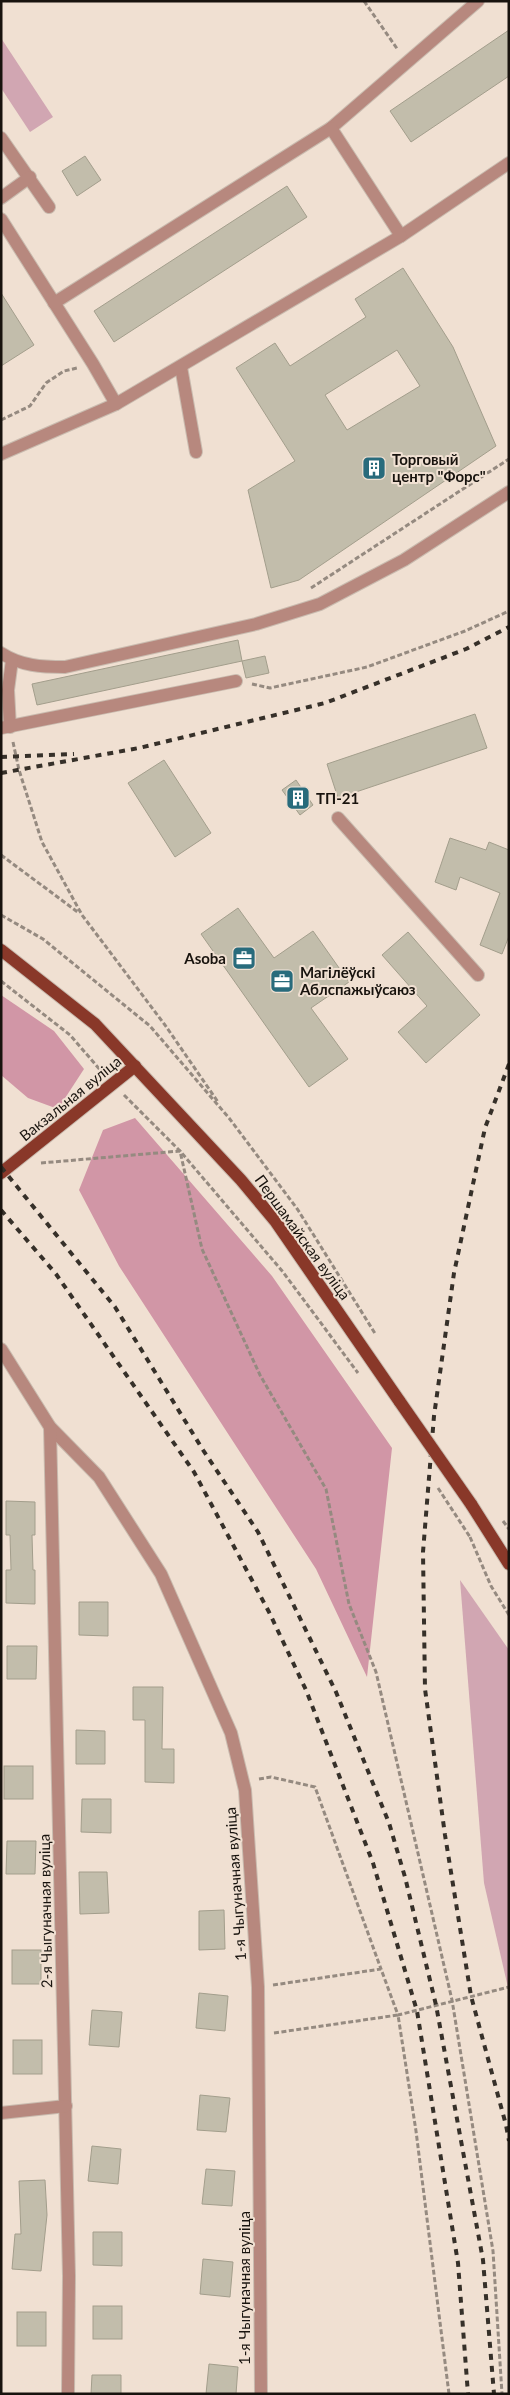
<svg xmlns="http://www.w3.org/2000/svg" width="510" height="2395" viewBox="0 0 510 2395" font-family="Lato,sans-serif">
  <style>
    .green { fill: #d1a6b2 }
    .forest { fill: #d196a6 }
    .building { fill: #c2bdab; stroke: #a39e8c; fill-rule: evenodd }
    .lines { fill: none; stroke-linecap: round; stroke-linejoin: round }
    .minor-casing { stroke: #c9bbaf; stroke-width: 14 }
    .major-casing { stroke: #c9bbaf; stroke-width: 14 }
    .path { stroke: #958a80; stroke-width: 3; stroke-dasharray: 5 2.5; stroke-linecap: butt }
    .minor { stroke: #b7887e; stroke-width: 12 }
    .major { stroke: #893829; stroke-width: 12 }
    .rail { stroke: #363029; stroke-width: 4; stroke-dasharray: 6 6; stroke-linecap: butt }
    .major-bridge-casing { stroke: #c9bbaf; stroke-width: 14; stroke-linecap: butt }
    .path-bridge { stroke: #958a80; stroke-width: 3; stroke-dasharray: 5 2.5; stroke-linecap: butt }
    .major-bridge { stroke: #893829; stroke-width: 12 }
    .labels { text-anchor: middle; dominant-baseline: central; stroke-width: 4; stroke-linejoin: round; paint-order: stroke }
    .poi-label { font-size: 15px; font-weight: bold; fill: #18130e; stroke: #f0e0d2; text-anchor: start }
    .street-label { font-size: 15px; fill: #18130e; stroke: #f0e0d2 }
  </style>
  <rect width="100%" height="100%" fill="#f0e0d2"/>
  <!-- green -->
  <g class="green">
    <path d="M1,38L53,117L30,132L1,88Z"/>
    <path d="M460,1580L509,1650V1992L484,1883Z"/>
  </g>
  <!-- forest -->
  <g class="forest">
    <path d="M1,995L54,1031L84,1069L58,1109L28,1098L1,1075Z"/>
    <path d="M135,1118L272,1276L392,1448L367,1677L316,1569L119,1266L79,1190L103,1130Z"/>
  </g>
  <!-- building -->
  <g class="building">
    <path d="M509,30V76L411,142L390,111Z"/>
    <path d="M85,156L101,180L77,196L62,171Z"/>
    <path d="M287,186L307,217L114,342L94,311Z"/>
    <path d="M403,268L453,347L496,446L299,580L271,588L248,490L295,461L236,368L275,343L290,366L366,317L355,299ZM397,350L420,386L347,430L325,395Z"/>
    <path d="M1,293L34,345L1,366Z"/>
    <path d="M238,640L242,661L37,705L32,684Z"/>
    <path d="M265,656L269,673L246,678L242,661Z"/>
    <path d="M475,714L487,748L338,798L327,764Z"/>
    <path d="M164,760L211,833L175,857L128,783Z"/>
    <path d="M296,780L313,805L300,815L282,790Z"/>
    <path d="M450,838L486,850L489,842L509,850V936L502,954L480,945L500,893L460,877L456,890L435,882Z"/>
    <path d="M238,908L274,958L313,931L349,982L311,1008L348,1059L309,1087L201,934Z"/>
    <path d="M408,932L480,1015L426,1063L398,1032L427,1006L382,955Z"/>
    <path d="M6,1501L35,1502V1535H32L33,1570H35V1604L6,1603V1570H11L10,1535H6Z"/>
    <path d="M79,1602H108V1636L79,1635Z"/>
    <path d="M7,1646H37L36,1679H7Z"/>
    <path d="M133,1687H163L162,1749H174V1783L145,1782V1720H133Z"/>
    <path d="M76,1730L105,1731V1764H76Z"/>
    <rect x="4" y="1766" width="29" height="33"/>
    <path d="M82,1799H111V1833L81,1832Z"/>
    <path d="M7,1841H36L35,1874H6Z"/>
    <path d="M79,1872H107L109,1913L80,1914Z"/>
    <path d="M224,1910L225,1949L199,1950V1911Z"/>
    <rect x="12" y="1950" width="29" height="34"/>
    <path d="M199,1993L228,1996L225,2031L196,2028Z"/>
    <path d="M92,2010L122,2012L119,2047L89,2045Z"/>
    <rect x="13" y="2040" width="29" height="34"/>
    <path d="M200,2095L230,2098L226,2132L197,2130Z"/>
    <path d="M92,2146L121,2149L118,2184L88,2181Z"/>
    <path d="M206,2169L235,2171L232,2206L202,2204Z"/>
    <path d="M45,2180L47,2215L41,2271L12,2269L15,2234H21L19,2181Z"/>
    <path d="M93,2232H122V2266L93,2265Z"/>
    <path d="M203,2259L233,2262L230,2297L200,2294Z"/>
    <rect x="93" y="2306" width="29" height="33"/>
    <rect x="17" y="2312" width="29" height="34"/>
    <path d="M209,2364L238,2367L236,2394H206Z"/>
    <path d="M92,2375H121V2394H91Z"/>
  </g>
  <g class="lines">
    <!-- minor casing -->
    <g class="minor-casing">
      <g id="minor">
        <path d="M331,128L478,1"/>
        <path d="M1,138L49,207"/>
        <path d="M1,198L30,177"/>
        <path d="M1,219L93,364L116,404"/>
        <path d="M401,236L509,163"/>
        <path d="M181,367L196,452"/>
        <path d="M1,454L116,404L401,236L331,128L54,303"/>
        <path d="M1,653C21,666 42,667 65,667L256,624L320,604L404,560L509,492"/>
        <path d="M10,727L8,690L12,660"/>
        <path d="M1,728L236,681"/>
        <path d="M338,818L478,975"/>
        <path d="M1,1349L50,1427L99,1477L161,1574L231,1733L245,1790L258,1987L261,2394"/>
        <path d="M50,1427L69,2276L68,2394"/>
        <path d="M1,2113L66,2106"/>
      </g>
    </g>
    <!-- major casing -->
    <g class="major-casing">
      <g id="major">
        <path d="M1,950L95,1024L241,1180L276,1222L400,1402"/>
        <path d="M1,1173L135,1066"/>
        <path d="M471,1504L509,1564"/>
      </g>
    </g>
    <!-- path -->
    <g class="path">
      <path d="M364,1L398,50"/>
      <path d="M1,420L30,406L46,383L64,371L77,368"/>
      <path d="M311,588L509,459"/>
      <path d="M252,684L270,688L367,667L465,631L509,611"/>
      <path d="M13,742L19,770L42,842L82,915L165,1025L218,1102"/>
      <path d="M1,855L79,913"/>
      <path d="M1,915L43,939L150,1026L229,1118L298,1210L376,1335"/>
      <path d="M1,981L70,1035L102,1072"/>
      <path d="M124,1095L180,1151L283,1272L358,1373"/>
      <path d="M41,1163L180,1151L202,1249L260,1375L326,1489L349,1604L376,1672L452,2000L493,2251L502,2394"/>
      <path d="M503,1521L509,1529"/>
      <path d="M470,1537L491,1586L509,1615"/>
      <path d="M259,1779L271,1777L315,1787L381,1969"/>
      <path d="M273,1985L381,1969L398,2015L509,1987"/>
      <path d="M274,2033L398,2015L416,2131L449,2394"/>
    </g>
    <!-- minor -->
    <use href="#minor" class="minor"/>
    <!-- major -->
    <use href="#major" class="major"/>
    <!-- rail -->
    <g class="rail">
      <path d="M1,757L74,754"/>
      <path d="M1,773L139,748L325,703L466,649L509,627"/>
      <path d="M509,1064L485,1128L454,1273L434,1416L423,1552L425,1689L445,1835L471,1996L506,2125L509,2141"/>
      <path d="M1,1167L115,1307L203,1450L258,1532L336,1692L389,1823L405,1877L436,2005L483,2260L494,2394"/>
      <path d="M1,1210L56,1274L194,1472L269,1612L306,1690L373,1863L417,2011L458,2263L468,2394"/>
    </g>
    <!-- major-bridge casing -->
    <g class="major-bridge-casing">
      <path id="major-bridge" d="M400,1402L471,1504"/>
    </g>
    <!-- path-bridge -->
    <path class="path-bridge" d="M438,1488L470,1537"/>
    <!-- major-bridge -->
    <use href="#major-bridge" class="major-bridge"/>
  </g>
  <!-- icons -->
  <defs>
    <g id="building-square" transform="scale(1.25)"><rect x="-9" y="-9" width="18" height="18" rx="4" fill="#286b7c" stroke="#f0e0d2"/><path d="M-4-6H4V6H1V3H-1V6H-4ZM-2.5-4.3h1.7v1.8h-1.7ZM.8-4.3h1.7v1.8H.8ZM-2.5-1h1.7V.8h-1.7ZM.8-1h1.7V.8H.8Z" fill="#fff"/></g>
    <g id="office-square" transform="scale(1.25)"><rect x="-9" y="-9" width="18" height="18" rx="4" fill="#286b7c" stroke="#f0e0d2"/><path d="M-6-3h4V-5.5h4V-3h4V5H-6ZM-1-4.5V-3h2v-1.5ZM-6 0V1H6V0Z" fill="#fff"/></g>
  </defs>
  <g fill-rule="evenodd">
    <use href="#building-square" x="374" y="468"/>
    <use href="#building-square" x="298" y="798"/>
    <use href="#office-square" x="244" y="958"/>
    <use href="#office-square" x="282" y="981"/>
  </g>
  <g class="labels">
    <!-- poi labels -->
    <g class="poi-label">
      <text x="392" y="459">Торговый<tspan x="392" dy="17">центр "Форс"</tspan></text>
      <text x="316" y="798">ТП-21</text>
      <text x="226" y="958" text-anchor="end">Asoba</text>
      <text x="300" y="972">Магілёўскі<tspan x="300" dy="17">Аблспажыўсаюз</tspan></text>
    </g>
    <!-- street labels -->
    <g class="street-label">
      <text transform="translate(70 1098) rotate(-39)">Вакзальная вуліца</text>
      <text transform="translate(303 1237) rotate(54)">Першамайская вуліца</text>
      <text transform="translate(235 1884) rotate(-94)">1-я Чыгуначная вуліца</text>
      <text transform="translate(45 1911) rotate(-91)">2-я Чыгуначная вуліца</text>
      <text transform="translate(244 2288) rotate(-90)">1-я Чыгуначная вуліца</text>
    </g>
  </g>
  <!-- border -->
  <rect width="510" height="2395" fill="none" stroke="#18130e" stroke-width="5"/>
</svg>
